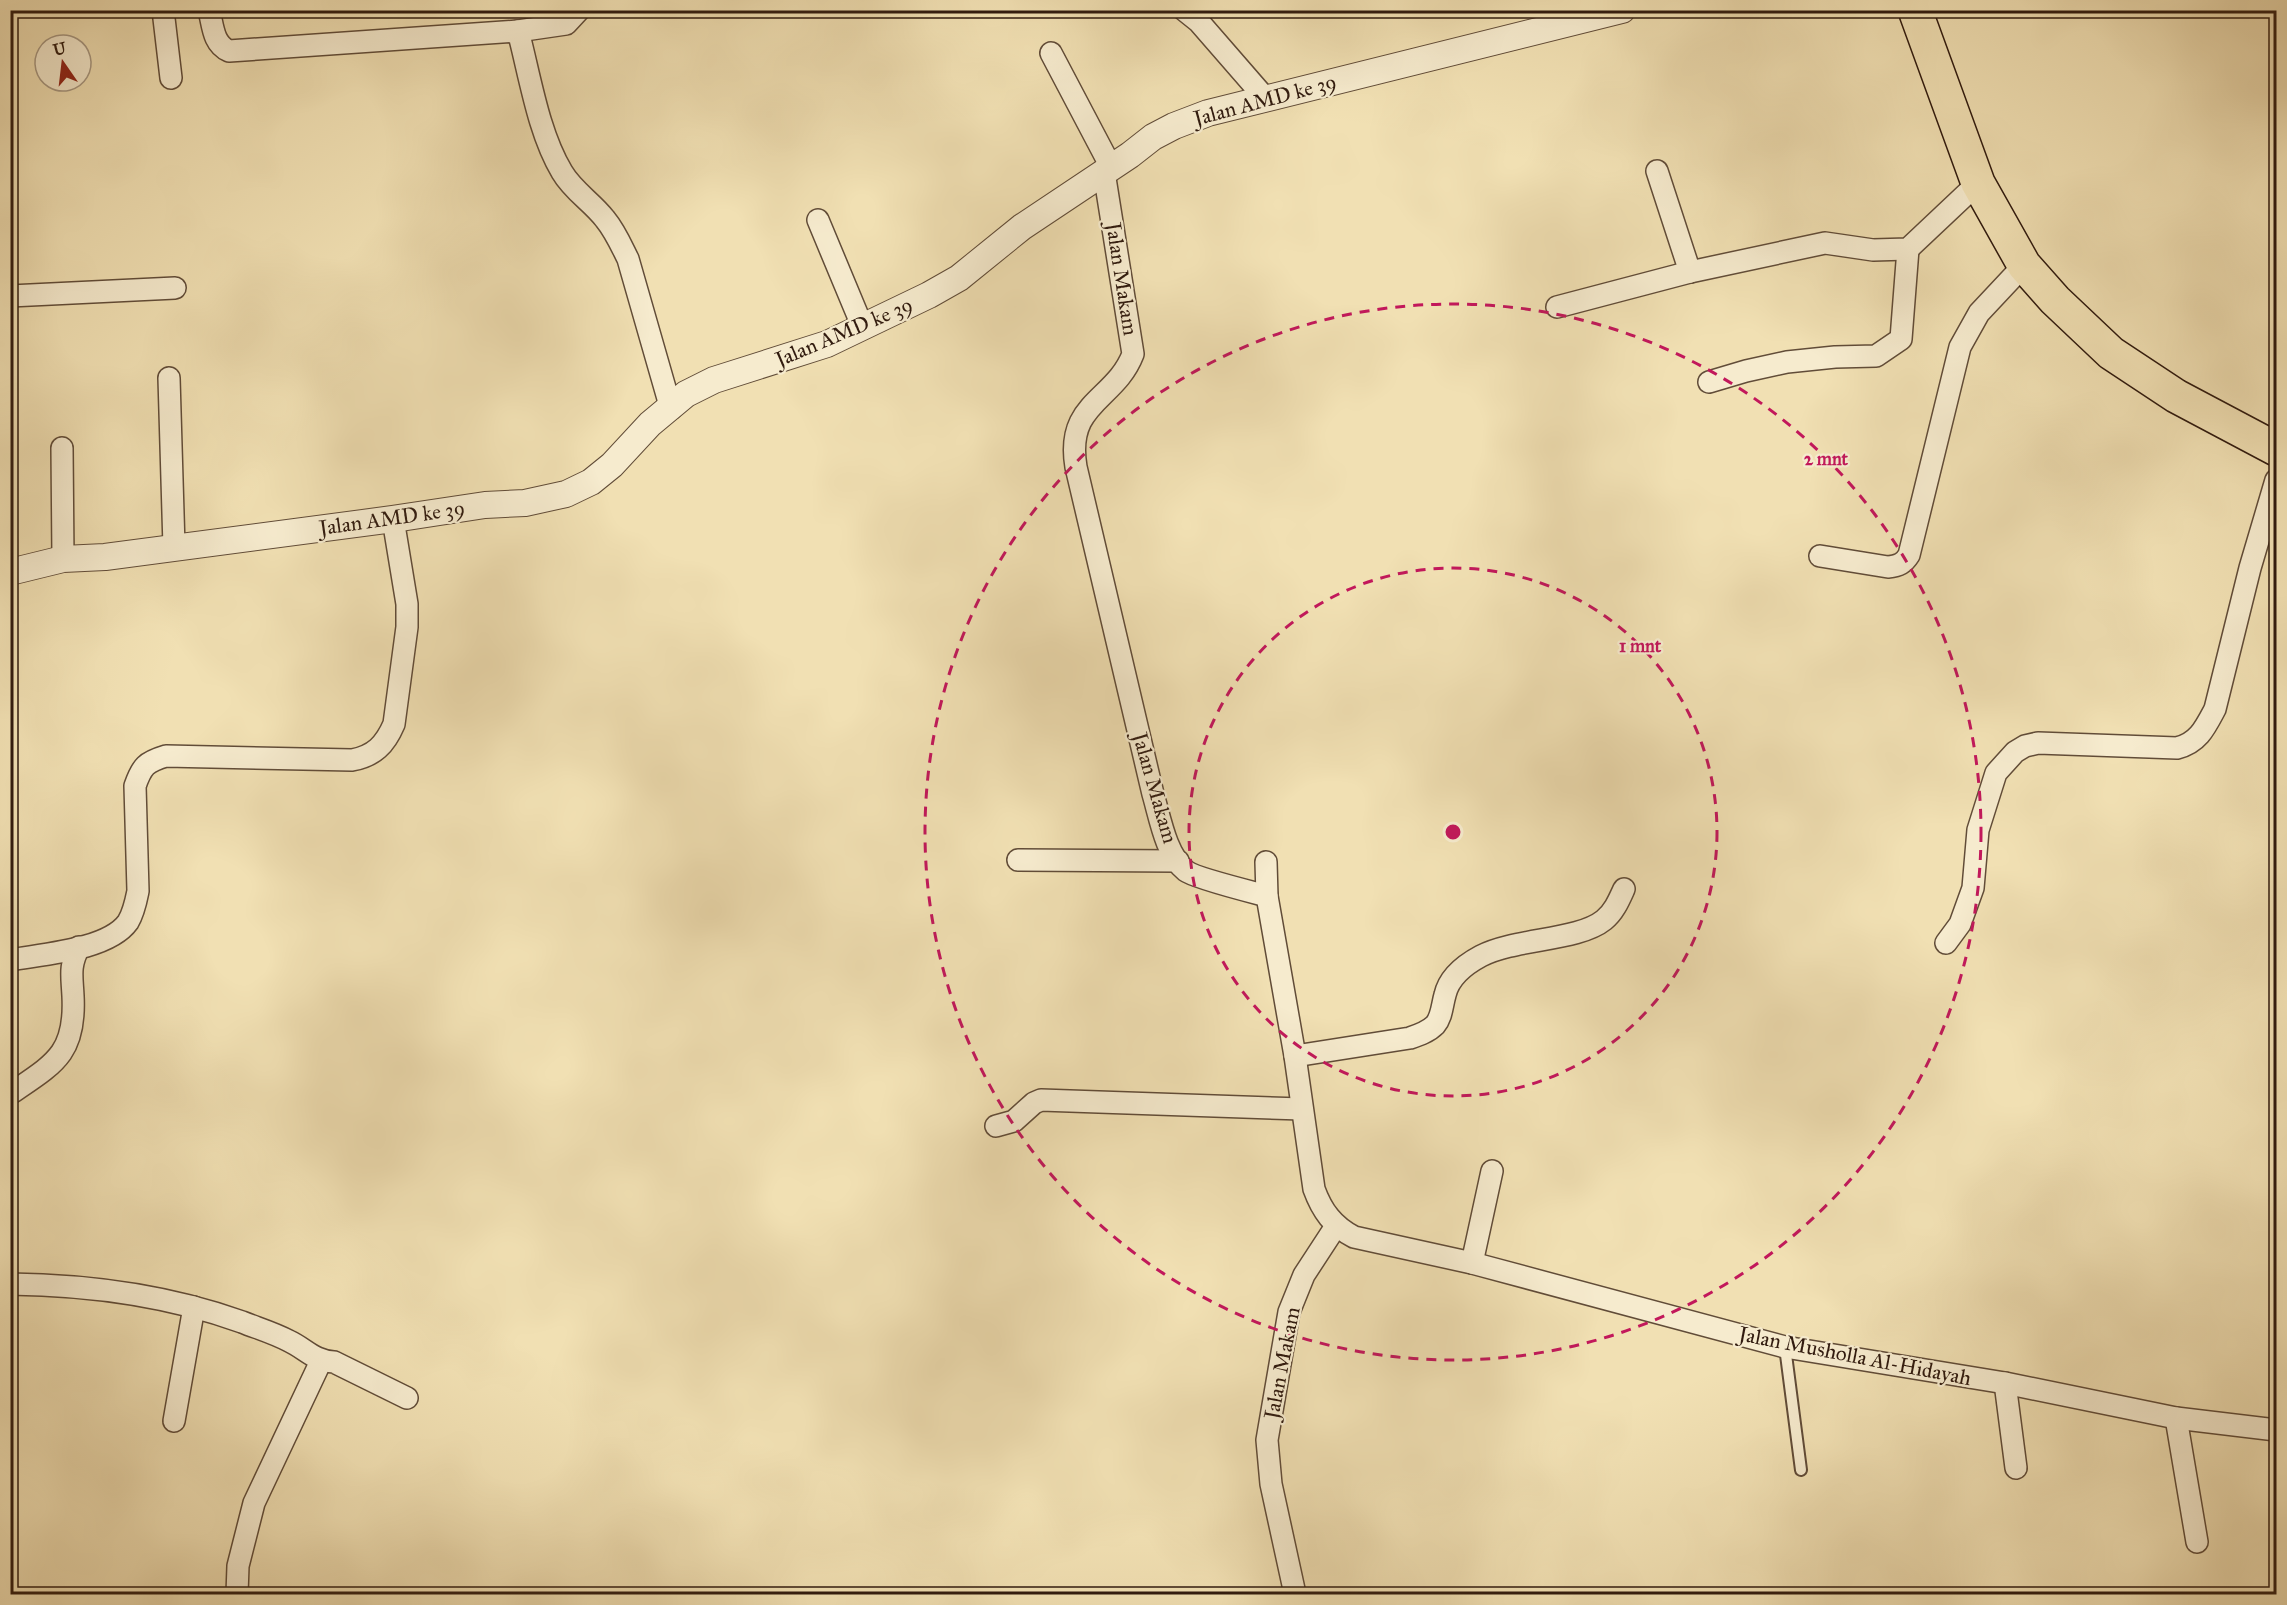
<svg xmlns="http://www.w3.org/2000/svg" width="2287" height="1605" viewBox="0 0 2287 1605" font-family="'IM FELL Great Primer',serif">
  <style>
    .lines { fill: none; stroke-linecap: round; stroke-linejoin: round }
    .service-casing { stroke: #614c38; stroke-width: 14 }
    .minor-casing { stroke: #614c38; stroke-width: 24 }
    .tertiary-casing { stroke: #614c38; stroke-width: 28 }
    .primary-casing { stroke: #311b0f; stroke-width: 36 }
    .service { stroke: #f6ebce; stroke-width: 10 }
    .minor { stroke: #f6ebce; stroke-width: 21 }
    .tertiary { stroke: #f6ebce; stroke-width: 26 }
    .primary { stroke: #f1e0b3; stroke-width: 33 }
    .ring { fill: none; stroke: #c2185b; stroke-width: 3; stroke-dasharray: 10 8 }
    .labels { text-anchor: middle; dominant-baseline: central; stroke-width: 4.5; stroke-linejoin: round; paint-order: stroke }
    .street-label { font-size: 21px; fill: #311b0f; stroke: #f6ebce }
    .centre { fill: #c2185b; stroke: #f6ebce; stroke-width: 3 }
    .ring-label { font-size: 18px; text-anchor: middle; font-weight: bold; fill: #c2185b; stroke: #f6ebce; stroke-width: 4.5; stroke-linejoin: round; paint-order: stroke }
  </style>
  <rect width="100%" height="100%" fill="#f1e0b3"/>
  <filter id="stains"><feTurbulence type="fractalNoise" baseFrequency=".00333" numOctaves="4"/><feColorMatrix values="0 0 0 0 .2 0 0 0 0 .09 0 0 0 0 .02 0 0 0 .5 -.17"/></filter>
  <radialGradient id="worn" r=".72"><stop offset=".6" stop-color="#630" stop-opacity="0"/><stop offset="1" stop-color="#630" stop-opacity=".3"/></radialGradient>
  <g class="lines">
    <!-- service casing -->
    <g class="service-casing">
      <path id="service" d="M1785,1347L1801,1470"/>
    </g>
    <!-- minor casing -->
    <g class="minor-casing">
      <g id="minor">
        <path d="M163,10L171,78"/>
        <path d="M209,10C213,26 213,44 229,51L518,31C530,76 538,132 562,172C573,191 592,202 605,219C615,231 621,245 628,259L671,409"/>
        <path d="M1184,10L1199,22L1266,99"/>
        <path d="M518,31L566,24L579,10"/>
        <path d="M1051,53L1111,167"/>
        <path d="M1657,171L1690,272"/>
        <path d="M1104,172L1133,354C1115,401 1065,402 1076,467L1153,794C1160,818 1166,855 1186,871C1195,878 1252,892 1267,896L1295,1056L1314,1189C1322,1211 1333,1226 1354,1237L1472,1263L1785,1347L2005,1383L2176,1418L2276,1430"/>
        <path d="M818,220L863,328"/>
        <path d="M10,296L175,288"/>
        <path d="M1557,307L1690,272L1825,243L1873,250L1908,249L1978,183"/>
        <path d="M169,378L174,547"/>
        <path d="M1709,382L1746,371L1787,362L1835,357L1876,356L1901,339L1908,249"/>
        <path d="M62,448L63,559"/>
        <path d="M1820,556L1888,567C1899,566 1904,563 1909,555L1960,347L1979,313L2024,265"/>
        <path d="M1018,860L1178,861"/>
        <path d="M1266,862L1267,896"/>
        <path d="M1946,943L1960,924L1973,888L1978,830L1996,773L2015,752L2025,746L2038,743L2177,748C2198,743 2205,728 2215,709L2250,568L2276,480"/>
        <path d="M10,960C43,954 108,950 128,922C134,912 136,901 138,891L135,786C142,766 146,762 166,756L352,760C374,756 385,745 394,724L407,627V604L393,519"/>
        <path d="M1295,1056L1410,1038C1419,1035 1428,1032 1435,1025C1442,1017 1442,1005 1445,995C1449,977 1466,964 1481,956C1516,938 1578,941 1604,920C1614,912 1619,900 1624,889"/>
        <path d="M10,1094C54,1064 76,1054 73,996C72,975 69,967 79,947"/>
        <path d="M996,1126L1014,1121L1034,1103L1041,1100L1302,1109"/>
        <path d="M1472,1263L1492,1171"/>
        <path d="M10,1284C90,1285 167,1295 242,1322C257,1328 274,1333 289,1341C306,1349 314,1361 334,1362L407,1398"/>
        <path d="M2005,1383L2016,1468"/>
        <path d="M2176,1418L2197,1542"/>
        <path d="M174,1421L194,1307"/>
        <path d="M237,1594L238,1566L254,1503L321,1361"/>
        <path d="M1295,1594L1271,1484L1267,1440L1289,1312L1304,1275L1336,1226"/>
      </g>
    </g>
    <!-- tertiary casing -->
    <g class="tertiary-casing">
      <path id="tertiary" d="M10,572L63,559L105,557L393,519L485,505L525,503L566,494L591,482L612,465L650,424L686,394L714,380L827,344L929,295L959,278L1022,227L1130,155L1153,137L1174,126L1208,113L1622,10"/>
    </g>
    <!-- primary casing -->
    <g class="primary-casing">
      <path id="primary" d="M1915,10L1978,183L2024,265L2055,300L2111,353L2176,396L2276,449"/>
    </g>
    <!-- service -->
    <use href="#service" class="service"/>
    <!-- minor -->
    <use href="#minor" class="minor"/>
    <!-- tertiary -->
    <use href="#tertiary" class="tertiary"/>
    <!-- primary -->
    <use href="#primary" class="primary"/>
  </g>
  <!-- distance rings -->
  <g class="ring">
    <circle cx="1453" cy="832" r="264"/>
    <circle cx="1453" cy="832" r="528"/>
  </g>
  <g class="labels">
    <!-- street labels -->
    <g class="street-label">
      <text transform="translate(1265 100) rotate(-15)">Jalan AMD ke 39</text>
      <text transform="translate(1122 279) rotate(81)">Jalan Makam</text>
      <text transform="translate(844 332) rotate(-23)">Jalan AMD ke 39</text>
      <text transform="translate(392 518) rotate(-8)">Jalan AMD ke 39</text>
      <text transform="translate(1155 788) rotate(74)">Jalan Makam</text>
      <text transform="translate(1855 1356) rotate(11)">Jalan Musholla Al-Hidayah</text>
      <text transform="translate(1282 1363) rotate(-79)">Jalan Makam</text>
    </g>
  </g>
  <circle cx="1453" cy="832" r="9" class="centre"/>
  <g class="ring-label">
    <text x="1826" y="465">2 mnt</text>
    <text x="1640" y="652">1 mnt</text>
  </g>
  <!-- margin -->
  <rect width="2287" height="1605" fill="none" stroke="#f1e0b3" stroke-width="36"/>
  <rect x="12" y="12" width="2263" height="1581" fill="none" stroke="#311b0f" stroke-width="3"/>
  <rect x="18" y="18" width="2251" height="1569" fill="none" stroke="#311b0f" stroke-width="1.5"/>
  <!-- north arrow -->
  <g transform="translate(63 63) rotate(346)"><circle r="28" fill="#f6ebce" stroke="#a79882" stroke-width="1.5"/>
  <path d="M0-4.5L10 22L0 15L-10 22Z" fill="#8f2418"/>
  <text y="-9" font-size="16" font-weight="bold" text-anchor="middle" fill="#311b0f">U</text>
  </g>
  <rect width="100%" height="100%" filter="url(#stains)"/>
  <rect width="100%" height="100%" fill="url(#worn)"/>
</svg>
